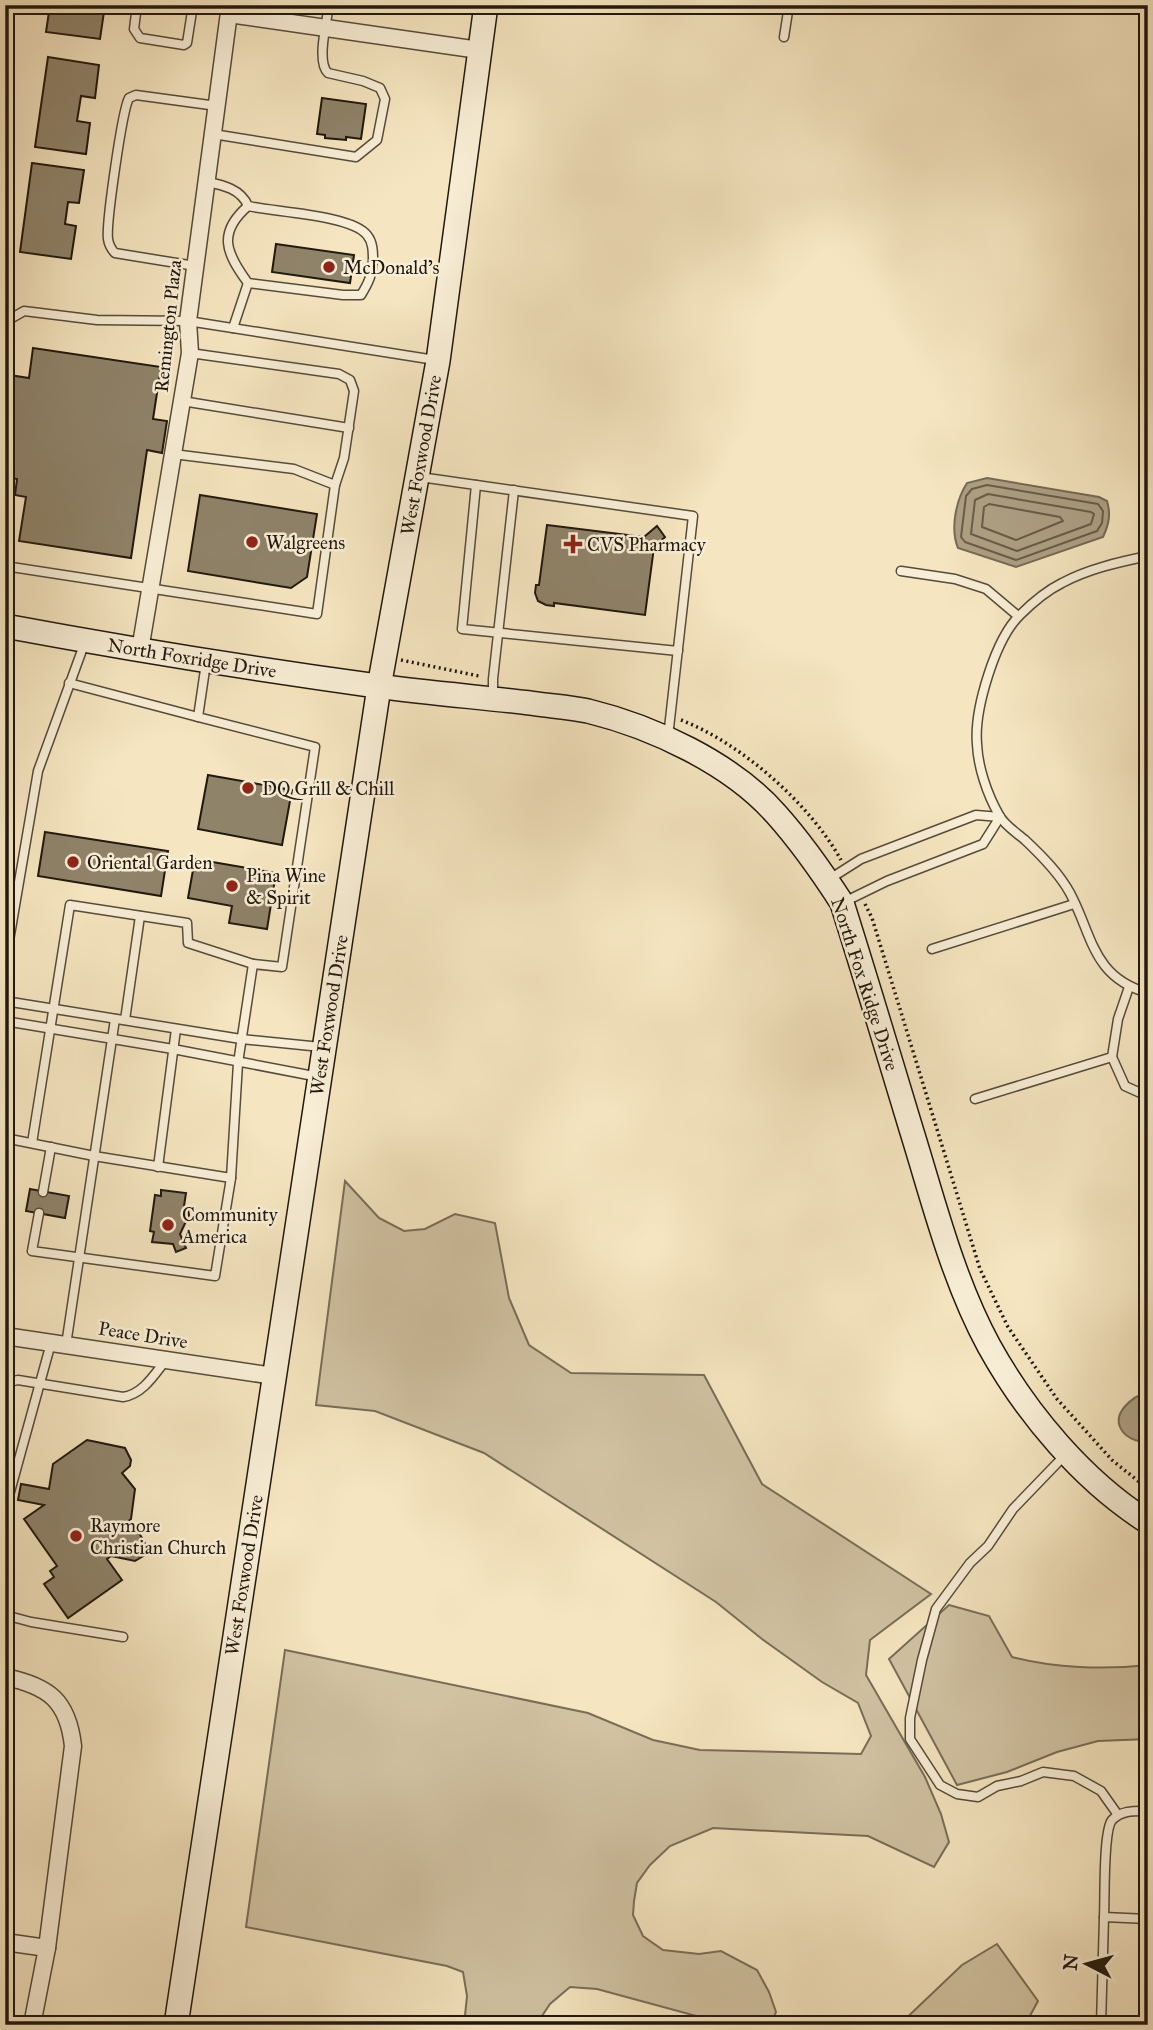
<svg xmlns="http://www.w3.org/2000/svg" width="1153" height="2030" viewBox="0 0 1153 2030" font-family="'IM FELL Great Primer',serif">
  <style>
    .green { fill: #d1c2a2; stroke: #796d58; stroke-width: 2 }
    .water { fill: #ad9f83; stroke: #756954; stroke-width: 2 }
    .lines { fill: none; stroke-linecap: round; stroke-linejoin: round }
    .shore { stroke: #675c48; stroke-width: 2 }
    .building { fill: #8f836a; stroke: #21180d; stroke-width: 2 }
    .lane-casing { stroke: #564b3a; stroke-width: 11 }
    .street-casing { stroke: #564b3a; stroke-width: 19 }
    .secondary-casing { stroke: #21180d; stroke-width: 26 }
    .path { stroke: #21180d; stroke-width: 3.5; stroke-dasharray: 2 3.5; stroke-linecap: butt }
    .lane { stroke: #f8eed6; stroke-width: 8 }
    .street { stroke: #f8eed6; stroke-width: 16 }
    .secondary { stroke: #f8eed6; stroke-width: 23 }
    .poi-dot { fill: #8f2418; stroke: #f8eed6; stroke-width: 2.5 }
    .labels { text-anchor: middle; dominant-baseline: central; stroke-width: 5; stroke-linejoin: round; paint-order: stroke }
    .poi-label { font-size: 19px; fill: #21180d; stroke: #f8eed6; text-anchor: start }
    .street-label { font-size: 19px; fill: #21180d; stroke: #f8eed6 }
  </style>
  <rect width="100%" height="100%" fill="#f5e5c0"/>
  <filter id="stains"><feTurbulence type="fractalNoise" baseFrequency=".00286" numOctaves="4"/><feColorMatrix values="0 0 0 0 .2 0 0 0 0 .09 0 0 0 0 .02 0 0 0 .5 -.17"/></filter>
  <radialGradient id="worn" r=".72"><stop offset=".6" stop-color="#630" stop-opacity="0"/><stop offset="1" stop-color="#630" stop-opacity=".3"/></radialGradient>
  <!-- green -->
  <g class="green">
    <path d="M345,1181L379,1218L404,1231L425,1229L455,1214L495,1223L509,1298L529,1345L571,1373L704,1375L762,1484L931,1594L870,1640L866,1675L925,1777L941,1814L949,1842L934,1867L868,1836L713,1828L670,1846L650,1865L637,1883L634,1901L633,1915L643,1936L663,1950L699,1954L721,1951L757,1970L769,1992L776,2012L772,2022L722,2023L597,1989L570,1987L550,2004L536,2025H464L467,1996L463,1972L447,1966L246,1927L285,1650L588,1713L653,1740L700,1750L861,1754L871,1736L858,1703L822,1682L762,1639L716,1602L484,1453L375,1411L316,1405Z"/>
    <path d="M949,1605L989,1616L1012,1657C1054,1668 1104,1670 1148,1665V1739L1098,1741L1057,1752L1007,1772L957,1785L889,1659Z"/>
    <path d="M997,1944L1038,2001L1025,2025H899L962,1965Z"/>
  </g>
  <!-- water -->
  <g class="water">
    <path d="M987,478L1099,497L1107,501C1111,514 1109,524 1103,537L1016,567L958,548C950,529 956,500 967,483Z"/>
    <path d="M1148,1392V1444C1139,1441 1129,1440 1123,1432C1109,1414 1133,1396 1148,1392Z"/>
  </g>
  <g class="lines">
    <!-- shore -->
    <g class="shore">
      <path d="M987,485L1098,504L1103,511L1102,523L1097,531L1016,560L965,542L961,537L966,496L972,489Z"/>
      <path d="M988,494L1091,512L1094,514L1091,524L1017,551L971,534L975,500Z"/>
      <path d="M989,504L1060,517L1063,521L1016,540L982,527L984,507Z"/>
    </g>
  </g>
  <!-- building -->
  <g class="building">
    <path d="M50,5H105L100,39L46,32Z"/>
    <path d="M48,57L99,65L95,98L81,96L77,121L90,123L86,154L35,147Z"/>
    <path d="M322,98L366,104L361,139L346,137V140L325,138V135L317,134Z"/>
    <path d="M32,163L84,170L79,203L68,202L65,224L76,226L71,259L20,252Z"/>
    <path d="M276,244L354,255L350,283L272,272Z"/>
    <path d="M33,348L161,367L153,419L167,421L162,453L147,450L131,558L19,541L26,497L15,495L17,479L5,477V400L9,375L29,378Z"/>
    <path d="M200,495L317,514L307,577L291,588L188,571Z"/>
    <path d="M547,525L644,537L657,526L665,537L654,547L645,615L554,603V606L546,605L538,601L535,593L536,585H539Z"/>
    <path d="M208,775L292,790L282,845L198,829Z"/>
    <path d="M45,832L168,851L161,896L38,876Z"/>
    <path d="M195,859L276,873L267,929L229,923L232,906L188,898Z"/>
    <path d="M30,1189L69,1196L65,1218L26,1211Z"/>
    <path d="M161,1190L186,1193L184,1206L188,1209L189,1215L180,1234L186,1248L176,1252L173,1244L152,1242L154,1232L150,1231L155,1195L161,1196Z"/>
    <path d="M87,1440L125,1448L131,1460L130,1466L122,1473L135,1489L131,1519L118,1529L139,1533L146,1545L145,1555L135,1561L111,1556L107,1559L122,1580L68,1618L44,1584L54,1577L50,1571L57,1566L24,1519L44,1505L18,1500L21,1484L49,1489L53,1464Z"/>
  </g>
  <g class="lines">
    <!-- lane casing -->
    <g class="lane-casing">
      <g id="lane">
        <path d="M137,5L134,29L140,38L184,45L187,43L193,5"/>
        <path d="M784,37L789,5"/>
        <path d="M213,134L356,157L377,140L385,99L380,88L363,81L328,73C316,62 327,21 329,5"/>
        <path d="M207,182C223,185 241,189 248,206"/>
        <path d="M248,206C274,212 352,215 367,235C373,242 373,252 373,260C372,275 369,282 361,295H343L248,283C226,253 217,233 248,206Z"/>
        <path d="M195,266L115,253C111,249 109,246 108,239C106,224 122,111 129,98L136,95L217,106"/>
        <path d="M5,322L24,311L97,320L188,321L435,360"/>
        <path d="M233,328L248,283"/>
        <path d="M182,401L349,428"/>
        <path d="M173,454L294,469L335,485"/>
        <path d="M420,477L693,516L668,737"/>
        <path d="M476,485L462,629L678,651"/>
        <path d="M1148,556C1119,562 1088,569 1062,583C1048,590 1031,604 1020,615C995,639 974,710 977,744C978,767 987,794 999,815C1004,825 1017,833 1025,840C1042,856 1059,873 1070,893C1093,936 1092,977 1148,993"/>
        <path d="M5,566L317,614L335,485L344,458L354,391L350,380L339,374L190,353"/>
        <path d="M901,571L955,579L986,589L1018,616"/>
        <path d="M69,683L198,717"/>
        <path d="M493,696V679L514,490"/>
        <path d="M828,880L861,859L976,815L1000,817"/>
        <path d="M844,902L887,881L983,844L1000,817"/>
        <path d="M932,949L1074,904"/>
        <path d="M5,964L38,771L85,642"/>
        <path d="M5,1001L241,1039L321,1047"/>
        <path d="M125,1020L140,916"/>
        <path d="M5,1021L173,1049L319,1077"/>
        <path d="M1112,1057L1125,1086L1145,1095"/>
        <path d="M975,1099L1112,1057L1118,1019L1129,987"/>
        <path d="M5,1138L94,1156L231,1178L238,1063L253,964L282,967L315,747L198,717L206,663"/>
        <path d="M32,1143L70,905L187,923L188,943L253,964"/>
        <path d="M158,1167L176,1029"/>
        <path d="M43,1192L51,1147"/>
        <path d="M39,1213L32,1251L215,1276L231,1178"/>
        <path d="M66,1345L115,1019"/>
        <path d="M5,1383L18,1380L123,1397C143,1394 154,1375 166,1360"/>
        <path d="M1065,1455L1013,1509L988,1546L970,1563L936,1609L922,1660L910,1718V1739L940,1785L957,1794L978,1797L997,1786L1021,1781L1043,1772L1074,1776L1101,1791L1118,1815"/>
        <path d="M5,1510L51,1343"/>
        <path d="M5,1615L31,1622L123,1637"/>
        <path d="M1148,1811C1134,1811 1122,1810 1112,1820C1103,1831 1105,1900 1104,1917L1148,1919"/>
        <path d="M1101,2025L1104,1917"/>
      </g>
    </g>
    <!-- street casing -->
    <g class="street-casing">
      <g id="street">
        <path d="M229,14L479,50"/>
        <path d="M140,650L190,353L188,321L230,5"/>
        <path d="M5,1336L274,1376"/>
        <path d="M5,1677C49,1686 68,1701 73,1746L47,1948L32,2025"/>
        <path d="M5,1942L47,1948"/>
      </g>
    </g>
    <!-- secondary casing -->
    <g class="secondary-casing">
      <g id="secondary">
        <path d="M5,626C129,649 253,669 377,686C428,693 479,697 530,703C549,706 569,707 588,711C653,727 731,763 776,814C801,842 822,872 842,903C866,979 889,1056 912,1132C934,1203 953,1280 989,1346C1026,1413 1083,1481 1148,1522"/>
        <path d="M176,2025L379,687L438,361L486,5"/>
      </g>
    </g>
    <!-- path -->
    <g class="path">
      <path d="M401,660L479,676"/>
      <path d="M681,720C741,743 810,804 841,860"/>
      <path d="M865,904L872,918L980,1269L1008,1327L1057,1399L1112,1460L1148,1489"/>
    </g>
    <!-- lane -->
    <use href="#lane" class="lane"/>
    <!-- street -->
    <use href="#street" class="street"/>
    <!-- secondary -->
    <use href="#secondary" class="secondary"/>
  </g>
  <!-- markers -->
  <g class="poi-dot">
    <circle cx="329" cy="267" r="7"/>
    <circle cx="252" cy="542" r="7"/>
    <path d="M569.5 533.5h7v7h7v7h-7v7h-7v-7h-7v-7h7z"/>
    <circle cx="248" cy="788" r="7"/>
    <circle cx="73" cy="862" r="7"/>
    <circle cx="232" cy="886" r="7"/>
    <circle cx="168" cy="1225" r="7"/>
    <circle cx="76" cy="1536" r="7"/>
  </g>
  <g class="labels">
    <!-- poi labels -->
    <g class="poi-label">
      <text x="343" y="267">McDonald's</text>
      <text x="266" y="542">Walgreens</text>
      <text x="587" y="544">CVS Pharmacy</text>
      <text x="262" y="788">DQ Grill &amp; Chill</text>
      <text x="87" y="862">Oriental Garden</text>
      <text x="246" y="875">Pina Wine<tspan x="246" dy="22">&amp; Spirit</tspan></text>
      <text x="182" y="1214">Community<tspan x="182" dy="22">America</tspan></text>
      <text x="90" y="1525">Raymore<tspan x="90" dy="22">Christian Church</tspan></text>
    </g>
    <!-- street labels -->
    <g class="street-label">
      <text transform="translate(168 326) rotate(-84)">Remington Plaza</text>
      <text transform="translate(421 455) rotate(-80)">West Foxwood Drive</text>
      <text transform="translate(192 658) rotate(9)">North Foxridge Drive</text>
      <text transform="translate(865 984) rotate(72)">North Fox Ridge Drive</text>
      <text transform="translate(329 1015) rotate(-81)">West Foxwood Drive</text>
      <text transform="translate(143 1335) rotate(9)">Peace Drive</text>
      <text transform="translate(244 1575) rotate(-81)">West Foxwood Drive</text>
    </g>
  </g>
  <!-- margin -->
  <rect width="1153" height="2030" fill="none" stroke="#f5e5c0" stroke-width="28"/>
  <rect x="7" y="7" width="1139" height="2016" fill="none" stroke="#21180d" stroke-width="3.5"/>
  <rect x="14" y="14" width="1125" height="2002" fill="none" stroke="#21180d" stroke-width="2"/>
  <!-- north arrow -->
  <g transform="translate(1087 1964) rotate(276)" stroke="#f8eed6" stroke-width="5" paint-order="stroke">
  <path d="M0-5L12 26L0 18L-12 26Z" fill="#21180d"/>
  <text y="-10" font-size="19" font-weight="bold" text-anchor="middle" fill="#21180d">N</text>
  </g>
  <rect width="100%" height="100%" filter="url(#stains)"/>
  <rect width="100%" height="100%" fill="url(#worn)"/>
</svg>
